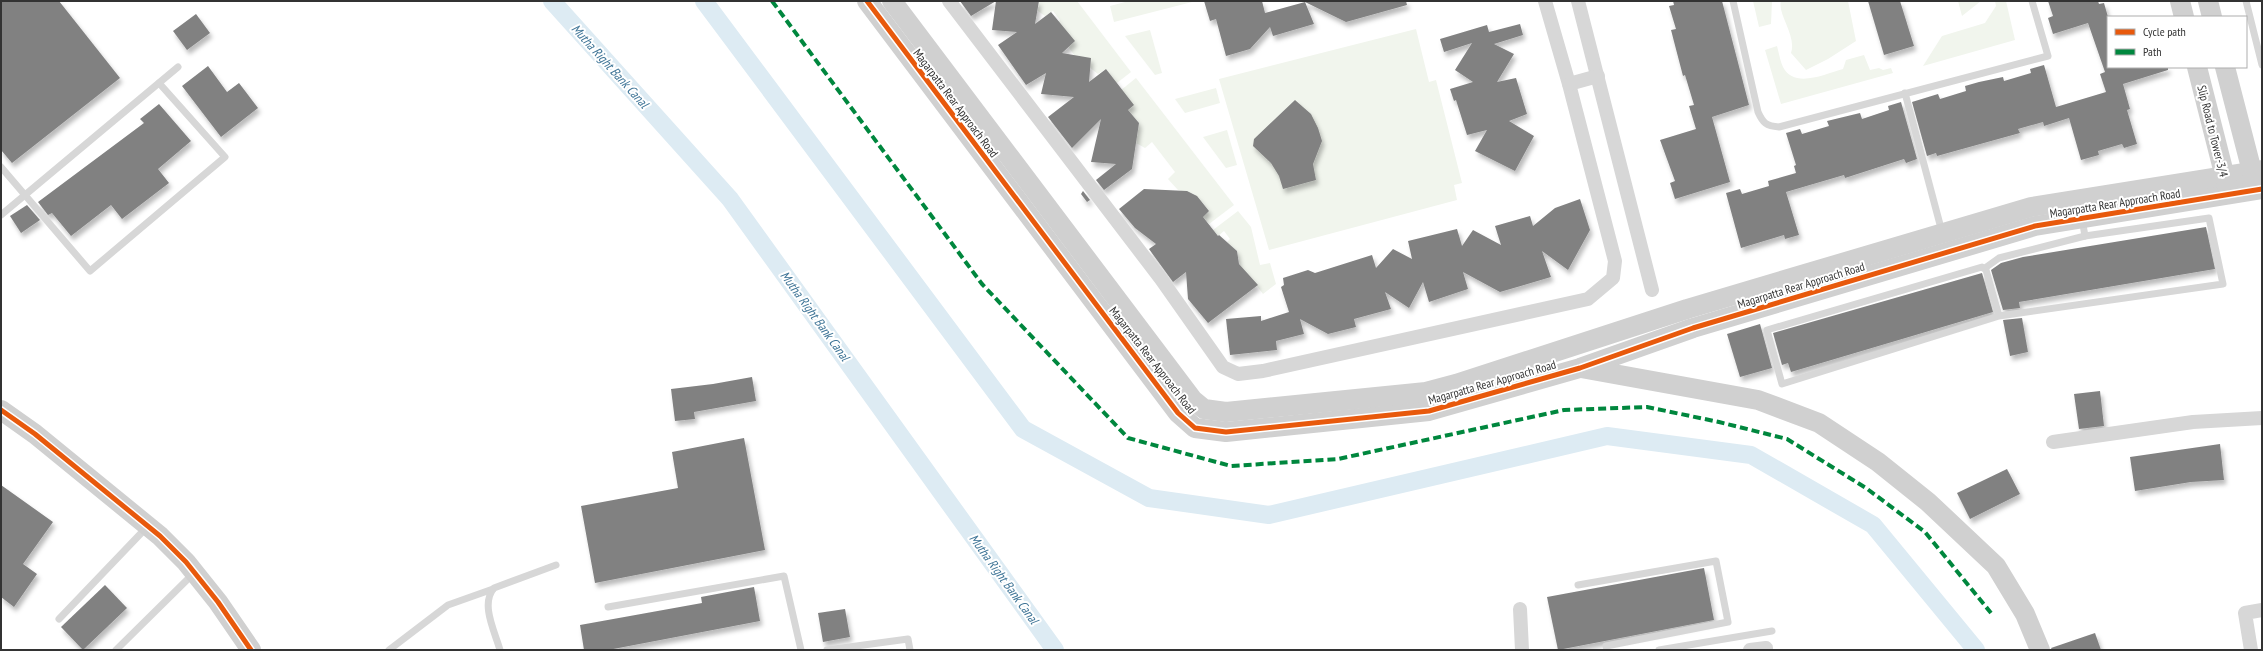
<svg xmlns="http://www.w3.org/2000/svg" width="2263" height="651" viewBox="0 0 2263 651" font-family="'PT Sans Narrow',sans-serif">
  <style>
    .green { fill: #f1f5ed }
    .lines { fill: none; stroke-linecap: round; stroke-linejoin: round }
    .canal { stroke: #ddebf3; stroke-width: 18 }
    .building { fill: #818181; filter: url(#shadow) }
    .lane { stroke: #d7d7d7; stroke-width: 7 }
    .street { stroke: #d7d7d7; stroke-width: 14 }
    .secondary { stroke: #d0d0d0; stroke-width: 20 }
    .quiet { stroke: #00873e; stroke-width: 4; stroke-dasharray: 8 4; stroke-linecap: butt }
    .cycleway-casing { stroke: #fff; stroke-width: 8 }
    .cycleway { stroke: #e8590c; stroke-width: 5 }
    .labels { text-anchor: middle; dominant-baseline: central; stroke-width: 4; stroke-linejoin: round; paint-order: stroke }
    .street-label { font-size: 12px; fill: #333; stroke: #fff }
    .water-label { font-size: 13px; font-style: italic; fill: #3f7597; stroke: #fff }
  </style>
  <defs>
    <filter id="shadow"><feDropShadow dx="2.5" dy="4.5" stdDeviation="2" flood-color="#0004"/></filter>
  </defs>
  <rect width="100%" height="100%" fill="#fff"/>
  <!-- green -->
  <g class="green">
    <path d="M1039,1H1077L1131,72L1104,93L1112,77L1106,69L1098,74L1074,55L1054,25L1060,20L1053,11L1045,16L1038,11Z"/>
    <path d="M1129,1H1196L1114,22L1110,6Z"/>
    <path d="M1753,1H1772L1771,24L1759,27Z"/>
    <path d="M1781,1H1848L1856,41L1828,59L1806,70L1791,53C1797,36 1777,14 1781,1Z"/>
    <path d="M1958,1H1981L1962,16Z"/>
    <path d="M1995,1H2006L2015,40L1923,66L1942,36L1985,23L1996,6Z"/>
    <path d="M1416,29L1429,82L1436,80L1462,183L1454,185L1457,200L1269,250L1219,79Z"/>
    <path d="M1150,30L1162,73L1155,75L1125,36Z"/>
    <path d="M1777,46C1779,53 1780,61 1783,67C1794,89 1825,74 1843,69L1846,60L1864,55L1870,70L1879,68L1883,70L1891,68L1893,73L1781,104L1765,50Z"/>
    <path d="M1136,78L1234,205L1209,224L1203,217L1209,211L1202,202L1197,201L1194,194L1178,190L1168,179L1175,172L1152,142L1145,148L1136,143L1139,123L1128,110L1134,105L1110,99Z"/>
    <path d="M1216,88L1220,103L1185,113L1175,99Z"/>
    <path d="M1227,130L1237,165L1226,168L1203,137Z"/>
    <path d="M1238,211L1251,227L1260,265L1270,263L1276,284L1263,294L1250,277L1241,271L1237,251L1227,242L1230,239L1224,231L1218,236L1213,230Z"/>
  </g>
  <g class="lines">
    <!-- canal -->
    <g class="canal">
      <path d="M552,1L730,199L1055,650"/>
      <path d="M704,1L1023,429L1149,498L1269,515L1607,436L1751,455L1873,525L1976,650"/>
    </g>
  </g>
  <!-- building -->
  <g class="building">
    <path d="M1,1H59L120,78L12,163L1,150Z"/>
    <path d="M960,1H1039L1035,24L1051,12L1075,41L1062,53L1091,58L1089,82L1106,69L1134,105L1128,110L1139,123L1132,169L1104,190L1096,180L1116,164L1091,162L1101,119L1072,148L1048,117L1074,97L1041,94L1046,73L1026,85L998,45L1017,32L992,30L996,1L971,16Z"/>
    <path d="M1204,1H1262L1265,13L1305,2L1303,1H1406L1407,5L1346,22L1305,2L1314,24L1273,36L1270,27L1250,49L1226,56L1216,19L1210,21Z"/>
    <path d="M1673,1H1722L1749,105L1712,117L1730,182L1675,199L1670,183L1675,181L1660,140L1696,129L1689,106L1694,105L1685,75L1683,76L1671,30L1676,29L1669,6L1674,5Z"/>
    <path d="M1868,1H1900L1914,46L1884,55Z"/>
    <path d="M2048,1H2098L2099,4L2104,3L2108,17V67H2168V70L2123,84L2130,109L2127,110L2137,144L2124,148L2122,144L2098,151L2099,155L2081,160L2069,118L2044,126L2043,122L2018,129L2020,133L1937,156L1936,153L1927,156L1912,102L1938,94L1940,99L1966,91L1965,86L1979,82L2003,77L2004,81L2031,73L2030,69L2044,65L2056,107L2106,92L2100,74L2105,72L2088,23L2053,34L2048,18L2053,16Z"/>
    <path d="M196,14L210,33L187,50L173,31Z"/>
    <path d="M1520,24L1523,35L1494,44L1514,54L1497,82L1516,78L1527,114L1509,121L1534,136L1515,171L1475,151L1487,130L1467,135L1456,100L1454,101L1450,89L1473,82L1455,70L1472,43L1444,52L1440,39L1487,25L1489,32Z"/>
    <path d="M208,66L227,92L239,83L258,108L221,137L182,86Z"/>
    <path d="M1295,100L1311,114L1318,128L1322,141L1313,164L1316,180L1283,189L1279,176L1271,163L1253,146L1254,139Z"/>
    <path d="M1901,102L1917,159L1906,163L1904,159L1845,178L1844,175L1786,192L1799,235L1785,239L1784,235L1741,248L1726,193L1740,189L1742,194L1769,186L1768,181L1796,173L1794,166L1796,165L1786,133L1800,129L1802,134L1829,126L1827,121L1860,113L1862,119L1889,110L1888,106Z"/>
    <path d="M159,104L191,141L158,169L169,183L122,219L111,205L71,236L52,213L48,215L38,202L144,123L140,119Z"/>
    <path d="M1144,189L1187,191L1197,196L1209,211L1203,217L1218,236L1219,235L1237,251L1239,264L1258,285L1208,323L1188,299L1186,272L1173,282L1149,249L1156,244L1135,228L1119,209Z"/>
    <path d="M1083,191L1090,200L1087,202L1081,194Z"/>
    <path d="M1580,199L1590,230L1568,270L1542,251L1551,277L1500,292L1463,272L1468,289L1429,302L1423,282L1409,308L1385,292L1391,309L1354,319L1356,327L1328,334L1300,319L1304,334L1276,341L1277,350L1230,355L1226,319L1261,316V321L1289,312L1281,287L1284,285L1283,278L1308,270L1315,273L1372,255L1376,268L1393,249L1412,259L1408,241L1457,229L1462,246L1473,230L1501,245L1495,226L1530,216L1533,226L1555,208Z"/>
    <path d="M27,205L40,220L21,233L10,216Z"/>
    <path d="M2206,227L2215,269L2019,302L2020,308L2003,310L1991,270L2001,263L2023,257Z"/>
    <path d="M1982,273L1993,312L1791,372L1788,363L1782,365L1773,333Z"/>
    <path d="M2022,318L2028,352L2010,356L2003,320Z"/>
    <path d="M1760,324L1772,368L1740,377L1727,334Z"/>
    <path d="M752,377L756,401L694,412L695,419L675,421L671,389L713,384Z"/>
    <path d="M2100,391L2104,426L2079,429L2074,394Z"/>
    <path d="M744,438L765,550L595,583L581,506L678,488L672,452Z"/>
    <path d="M2220,444L2224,480L2191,482L2135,491L2130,457Z"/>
    <path d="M2007,469L2020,494L1970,519L1957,493Z"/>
    <path d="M1,485L53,522L23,564L37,574L14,607L1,597Z"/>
    <path d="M1704,568L1714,620L1558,650L1547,597Z"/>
    <path d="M105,585L127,608L83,650L61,627Z"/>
    <path d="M754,587L760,621L608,650H584L580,625L702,603L701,597Z"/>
    <path d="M845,609L850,637L823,642L818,613Z"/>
    <path d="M2095,633L2101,650H2052L2051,648Z"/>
  </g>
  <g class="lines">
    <!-- lane -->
    <g class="lane">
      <path d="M1733,1L1758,112C1763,123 1766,126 1779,127L2048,56L2032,1"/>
      <path d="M2246,1L2262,65"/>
      <path d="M1905,93L1942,232"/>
      <path d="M1,167L90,271L225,157L159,83"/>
      <path d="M1,215L178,67"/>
      <path d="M1985,268L1999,258L2085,236"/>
      <path d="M1999,316L1986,270L1982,267L1767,330L1782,384L1999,316L2223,284L2209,218L2085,236L2082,219"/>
      <path d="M1578,585L1716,561L1728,622L1606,646L1607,650"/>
      <path d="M608,607L784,576L801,650"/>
      <path d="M59,619L147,527"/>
      <path d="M116,650L193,574"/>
      <path d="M389,650L448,605L493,589"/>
      <path d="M500,650C495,632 480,604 494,588L556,565"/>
      <path d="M827,650L908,639L910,650"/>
      <path d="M1659,650L1772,631"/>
    </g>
    <!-- street -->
    <g class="street">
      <path d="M949,1L1161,279L1223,367L1238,374L1263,371L1588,299L1613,278L1615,261L1569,84L1545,1"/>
      <path d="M1578,1L1652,290"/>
      <path d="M1569,84L1598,76"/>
      <path d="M2053,442L2193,422L2262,418"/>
      <path d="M1520,609L1522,650"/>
      <path d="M1750,650L1766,648V650"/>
      <path d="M2251,650L2245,613L2262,610"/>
    </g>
    <!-- secondary -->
    <g class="secondary">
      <path d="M867,1L1178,413L1195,428L1226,432L1429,411L1580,368L1693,328L2035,226L2262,189"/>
      <path d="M892,1L1193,400L1204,409L1226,412L1426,392L1456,384L1687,309L2031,207L2262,170"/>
      <path d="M2180,1L2184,17"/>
      <path d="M2208,1L2212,17"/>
      <path d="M2197,67L2228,189"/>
      <path d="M2225,67L2255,183"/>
      <path d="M1581,368L1758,400L1819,423L1878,462L1928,502L1996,566L2025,614L2040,650"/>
      <path d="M1,410L35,434L160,536L186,562L218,602L251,650"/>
    </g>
    <!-- quiet -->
    <path class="quiet" d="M772,1L982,284L1128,438L1231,466L1338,459L1564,410L1647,407L1719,422L1787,439L1866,488L1925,532L1991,613"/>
    <!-- cycleway casing -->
    <g class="cycleway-casing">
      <g id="cycleway">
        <path d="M867,1L1178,413L1195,428L1226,432L1429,411L1580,368L1693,328L2035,226L2262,189"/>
        <path d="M1,410L35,434L160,536L186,562L218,602L251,650"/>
      </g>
    </g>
    <!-- cycleway -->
    <use href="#cycleway" class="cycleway"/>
  </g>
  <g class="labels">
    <!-- street labels -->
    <g class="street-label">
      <text transform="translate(956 103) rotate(53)">Magarpatta Rear Approach Road</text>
      <text transform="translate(2213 131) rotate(76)">Slip Road to Tower-3/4</text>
      <text transform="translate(2115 203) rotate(-9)">Magarpatta Rear Approach Road</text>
      <text transform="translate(1801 285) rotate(-17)">Magarpatta Rear Approach Road</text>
      <text transform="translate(1153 360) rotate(52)">Magarpatta Rear Approach Road</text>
      <text transform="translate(1492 382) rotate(-16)">Magarpatta Rear Approach Road</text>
    </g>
    <!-- water labels -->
    <g class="water-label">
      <text transform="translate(610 66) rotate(48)">Mutha Right Bank Canal</text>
      <text transform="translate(815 316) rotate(54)">Mutha Right Bank Canal</text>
      <text transform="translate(1004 579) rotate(54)">Mutha Right Bank Canal</text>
    </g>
  </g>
  <!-- border -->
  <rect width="2263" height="651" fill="none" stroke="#333333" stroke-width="4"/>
  <!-- legend -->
  <rect x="2107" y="16" width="140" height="52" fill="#ffffff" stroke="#adadad"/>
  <rect x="2115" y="29" width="20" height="6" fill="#e8590c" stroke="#adadad"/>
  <text x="2143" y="36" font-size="12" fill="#333333">Cycle path</text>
  <rect x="2115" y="49" width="20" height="6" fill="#00873e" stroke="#adadad"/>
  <text x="2143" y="56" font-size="12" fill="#333333">Path</text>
</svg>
